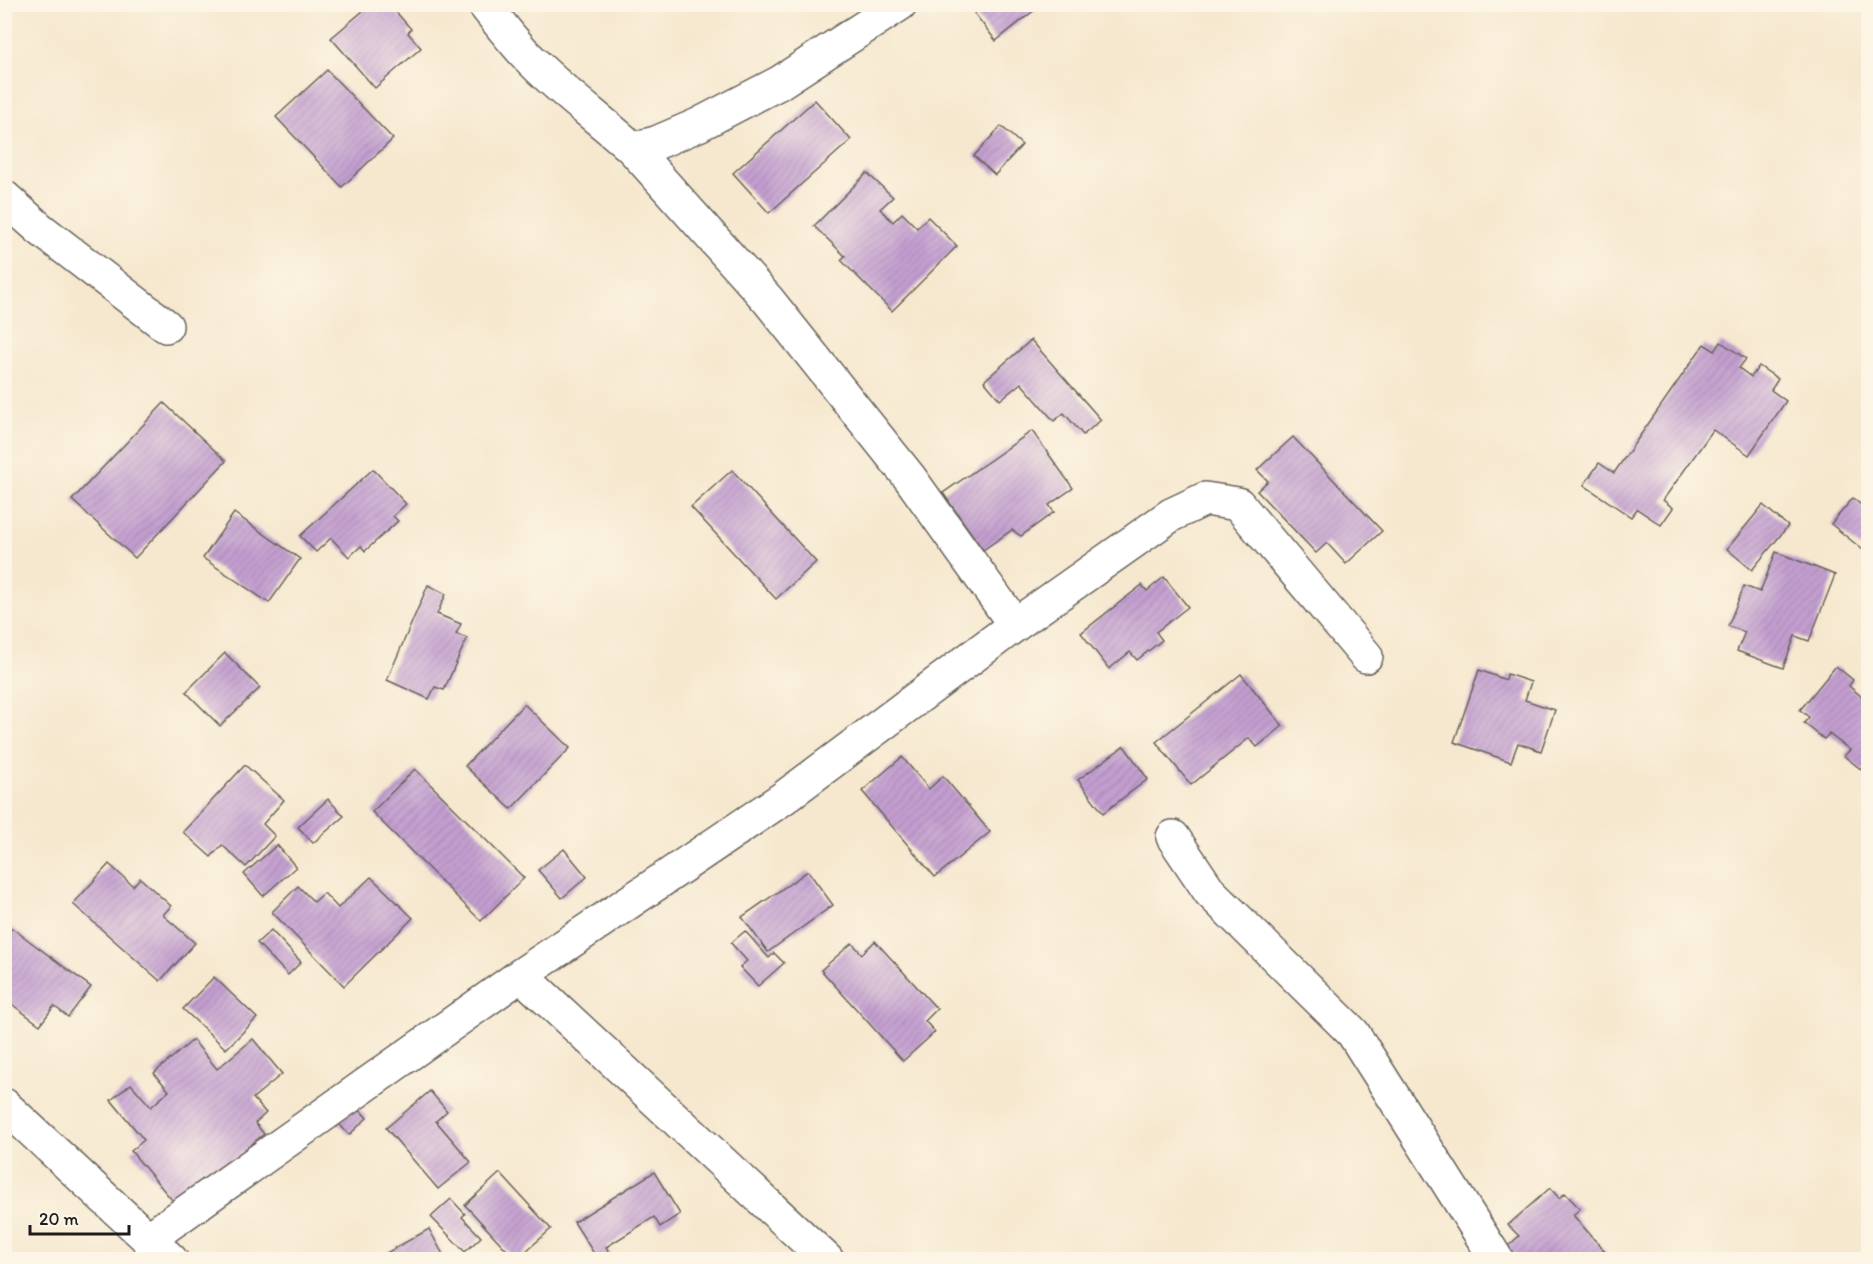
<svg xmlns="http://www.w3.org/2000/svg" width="1873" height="1264" viewBox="0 0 1873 1264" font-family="Itim,sans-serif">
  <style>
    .building { fill: url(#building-hatch) }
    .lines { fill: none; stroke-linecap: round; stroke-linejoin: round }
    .minor-casing { stroke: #68635b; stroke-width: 36 }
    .minor { stroke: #fff; stroke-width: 33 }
  </style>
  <defs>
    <pattern id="building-hatch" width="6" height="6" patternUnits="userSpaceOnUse" patternTransform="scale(1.5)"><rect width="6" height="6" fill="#c39fd0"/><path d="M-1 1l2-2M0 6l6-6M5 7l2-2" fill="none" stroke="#a788b2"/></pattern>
  </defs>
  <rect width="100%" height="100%" fill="#fcf5e5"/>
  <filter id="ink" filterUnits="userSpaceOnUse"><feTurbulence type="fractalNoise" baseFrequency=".0167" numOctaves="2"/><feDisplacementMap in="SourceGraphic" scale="12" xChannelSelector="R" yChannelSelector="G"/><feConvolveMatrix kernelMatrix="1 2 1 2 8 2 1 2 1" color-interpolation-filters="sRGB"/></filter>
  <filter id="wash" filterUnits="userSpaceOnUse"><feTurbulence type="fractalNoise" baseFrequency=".008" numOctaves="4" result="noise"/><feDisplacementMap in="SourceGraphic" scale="24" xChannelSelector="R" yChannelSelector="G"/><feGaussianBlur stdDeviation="1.35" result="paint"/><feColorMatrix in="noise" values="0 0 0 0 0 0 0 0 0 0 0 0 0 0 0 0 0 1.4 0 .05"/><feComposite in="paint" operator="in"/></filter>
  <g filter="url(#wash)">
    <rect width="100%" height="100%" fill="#f6e8cf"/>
    <g id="blocks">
      <!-- building -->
      <g class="building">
        <path d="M967,4H1042L996,41Z"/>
        <path d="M370,5H390L411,29L408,33L421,48L375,88L331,38Z"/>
        <path d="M327,70L393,139L342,187L276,117Z"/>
        <path d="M815,100L851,140L769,213L733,173Z"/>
        <path d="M1001,126L1022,145L995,175L974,156Z"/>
        <path d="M867,173L893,197L880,209L893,222L902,213L917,228L928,217L957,246L892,311L841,260L845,256L814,226Z"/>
        <path d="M1031,340L1101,420L1083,435L1064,413L1054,421L1021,383L1000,400L984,381Z"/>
        <path d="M1721,342L1746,359L1739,368L1751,377L1759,366L1778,379L1771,390L1786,401L1749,455L1713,430L1663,500L1673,508L1661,525L1637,509L1631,517L1584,485L1599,463L1614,473L1704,344L1715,351Z"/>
        <path d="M164,403L226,461L135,558L72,500Z"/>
        <path d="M1032,431L1073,488L1049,505L1054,512L1021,536L1012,530L983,550L943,493Z"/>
        <path d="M1293,437L1382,531L1346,564L1327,543L1316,553L1257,491L1268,481L1257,470Z"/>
        <path d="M373,469L406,504L393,516L398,521L365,551L361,546L349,557L331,538L316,552L300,536Z"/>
        <path d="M732,470L816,562L776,599L691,507Z"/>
        <path d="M1853,498L1868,511V554L1831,524Z"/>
        <path d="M1763,505L1788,526L1752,570L1727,549Z"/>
        <path d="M234,513L300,559L269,603L203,558Z"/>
        <path d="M1776,552L1835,575L1809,641L1795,636L1783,668L1737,651L1745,632L1728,626L1744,586L1760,592Z"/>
        <path d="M1164,577L1188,607L1156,632L1162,640L1137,660L1130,652L1109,669L1081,633L1142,585L1147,591Z"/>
        <path d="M428,585L446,594L437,614L461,624L456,634L467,638L444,690L435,687L429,699L387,680Z"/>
        <path d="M225,653L260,688L220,726L186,692Z"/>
        <path d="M1836,666L1853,680L1849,686L1868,702V773L1867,774L1844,756L1850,750L1829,734L1824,739L1804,723L1809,717L1800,710Z"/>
        <path d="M1479,670L1506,680L1507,674L1531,682L1525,700L1555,710L1541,751L1518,743L1511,762L1454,742Z"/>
        <path d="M1241,674L1283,726L1257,747L1249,738L1191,785L1156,742Z"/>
        <path d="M524,704L570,748L511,809L465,766Z"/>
        <path d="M1124,746L1148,779L1103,813L1078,780Z"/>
        <path d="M902,757L929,789L943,776L990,832L935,877L862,791Z"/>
        <path d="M245,765L284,800L263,824L275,836L246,867L222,845L211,857L183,832Z"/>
        <path d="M415,769L524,878L481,921L372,812Z"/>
        <path d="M328,799L344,816L313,843L298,827Z"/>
        <path d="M277,845L296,867L263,896L244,874Z"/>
        <path d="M564,849L587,877L562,898L538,870Z"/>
        <path d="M109,864L133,886L140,878L171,906L163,915L195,943L160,981L73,904Z"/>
        <path d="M808,871L833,905L768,952L742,917Z"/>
        <path d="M371,877L413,918L344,986L272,912L298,886L314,902L324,893L338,908Z"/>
        <path d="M12,928L91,987L68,1017L54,1006L40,1025L6,1000L4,1002V938Z"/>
        <path d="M271,930L301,962L288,975L257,943Z"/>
        <path d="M745,931L769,958L774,953L784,963L758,986L740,967L747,961L731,943Z"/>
        <path d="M875,941L937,1009L925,1021L935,1032L903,1061L821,970L852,943L862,954Z"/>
        <path d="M214,977L257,1018L226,1049L183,1009Z"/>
        <path d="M253,1039L282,1074L253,1098L266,1113L255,1123L264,1134L177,1206L131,1151L144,1140L111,1100L131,1084L151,1107L169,1091L154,1073L193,1040L217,1069Z"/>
        <path d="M430,1091L447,1111L436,1121L471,1162L438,1189L386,1128Z"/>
        <path d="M350,1099L367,1118L349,1135L332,1116Z"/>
        <path d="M654,1172L680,1214L660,1227L654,1217L606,1247L613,1258L610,1260H598L574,1222Z"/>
        <path d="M500,1173L551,1229L516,1260L465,1205Z"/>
        <path d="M1550,1188L1559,1198L1565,1193L1580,1209L1573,1215L1607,1254L1600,1260H1518L1507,1247L1519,1236L1508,1225Z"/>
        <path d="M451,1199L465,1214L462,1217L481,1237L465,1252L431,1217Z"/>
        <path d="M429,1229L446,1260H374Z"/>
      </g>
    </g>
  </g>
  <g filter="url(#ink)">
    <use href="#blocks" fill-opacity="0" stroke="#68635b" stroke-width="1.5"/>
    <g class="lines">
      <!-- minor casing -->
      <g class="minor-casing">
        <g id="minor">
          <path d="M484,4C500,24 516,46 535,64C566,95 601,120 633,149"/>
          <path d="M900,4L779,83L698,125L656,143L633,149L768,300L910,478L1015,625"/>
          <path d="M4,197L40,229L166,326"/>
          <path d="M1173,837L1210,892L1353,1033L1497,1260"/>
          <path d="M521,975L827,1260"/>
          <path d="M4,1105L171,1260"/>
          <path d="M148,1239L521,975L782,799L1015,625L1171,515L1205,499L1238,504L1366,656"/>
        </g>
      </g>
      <!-- minor -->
      <use href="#minor" class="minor"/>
    </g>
  </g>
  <!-- margin -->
  <rect width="1873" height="1264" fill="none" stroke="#fcf5e5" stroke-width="24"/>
  <!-- scale -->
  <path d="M30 1225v9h99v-9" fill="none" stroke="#1c1c1c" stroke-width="3"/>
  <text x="39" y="1225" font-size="18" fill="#1c1c1c" stroke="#fcf5e5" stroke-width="4.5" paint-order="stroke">20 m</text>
</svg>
